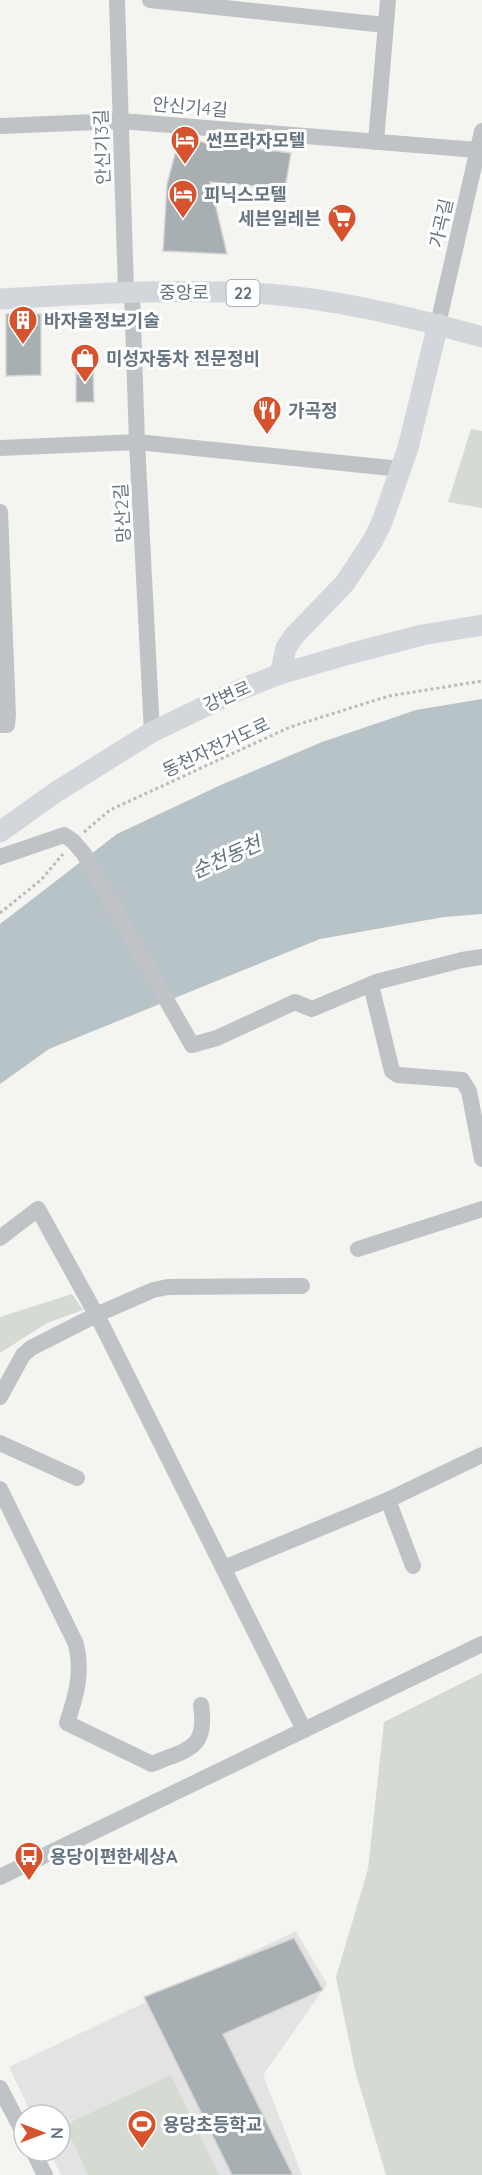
<svg xmlns="http://www.w3.org/2000/svg" width="482" height="2175" viewBox="0 0 482 2175" font-family="Quicksand,'Noto Sans KR',sans-serif">
  <style>
    .built { fill: #e2e3e2 }
    .green { fill: #d5dbd2 }
    .water { fill: #b7c3c7 }
    .building { fill: #a7afb3; stroke: #d5d5d3; stroke-width: 1.5 }
    .lines { fill: none; stroke-linecap: round; stroke-linejoin: round }
    .path { stroke: #b9bbbd; stroke-width: 3; stroke-dasharray: 3 3; stroke-linecap: butt }
    .minor { stroke: #bfc3c6; stroke-width: 16 }
    .major { stroke: #d3d7db; stroke-width: 21 }
    .labels { text-anchor: middle; dominant-baseline: central; stroke-width: 6; stroke-linejoin: round; paint-order: stroke }
    .shield { fill: #fff; stroke: #939ea6; stroke-width: 1.5 }
    .shield-label { font-size: 16px; font-weight: bold; fill: #657480 }
    .street-label { font-size: 18px; fill: #657480; stroke: #fff }
    .poi-label { font-size: 18px; font-weight: bold; fill: #657480; stroke: #fff; text-anchor: start }
    .water-label { font-size: 20px; font-style: italic; fill: #61767d; stroke: #fff }
  </style>
  <rect width="100%" height="100%" fill="#f4f4f1"/>
  <!-- built -->
  <path class="built" d="M296,1931L327,1984L263,2075L302,2175H61L49,2151H60V2115H32L9,2067Z"/>
  <!-- green -->
  <g class="green">
    <path d="M471,429L482,431V508L448,502Z"/>
    <path d="M72,1294L83,1310L47,1323L0,1353V1317Z"/>
    <path d="M482,1673V2175H386L355,2070L336,1977L368,1869L384,1722Z"/>
    <path d="M171,2075L219,2175H88L65,2125Z"/>
  </g>
  <!-- water -->
  <path class="water" d="M482,699V914L444,917L320,939L49,1049L0,1084V924L117,834L223,784L322,742L416,710Z"/>
  <!-- building -->
  <g class="building">
    <path d="M179,139L291,153L285,189L210,182L227,254L163,251L167,184Z"/>
    <path d="M6,314H41V375L6,376Z"/>
    <path d="M93,366L94,402H76V367Z"/>
    <path d="M294,1938L323,1990L223,2034L293,2175H232L144,1997Z"/>
  </g>
  <g class="lines">
    <!-- path -->
    <g class="path">
      <path d="M84,832L110,810L290,727L389,696L482,681"/>
      <path d="M0,913L41,880L63,854"/>
    </g>
    <!-- minor -->
    <g class="minor">
      <path d="M117,0L126,292"/>
      <path d="M150,0L385,25"/>
      <path d="M0,126L121,121L477,150"/>
      <path d="M376,142L388,0"/>
      <path d="M132,292L137,442L152,732"/>
      <path d="M438,324L482,131"/>
      <path d="M0,448L137,442L401,469"/>
      <path d="M0,512L8,715L7,725H0"/>
      <path d="M0,857L64,835L73,841L84,854L192,1045L217,1038L295,1002L312,1009L376,982L462,960L482,957"/>
      <path d="M371,985L392,1071L398,1075L462,1080L469,1091L482,1159"/>
      <path d="M0,1238L38,1209L103,1327L304,1730"/>
      <path d="M358,1249L482,1209"/>
      <path d="M0,1397L23,1355L31,1348L96,1315L153,1290L168,1287L302,1286"/>
      <path d="M0,1443L77,1478"/>
      <path d="M0,1489L76,1644C83,1673 76,1696 67,1723L152,1764C187,1749 208,1750 201,1705"/>
      <path d="M388,1500L413,1566"/>
      <path d="M224,1568L388,1500L482,1455"/>
      <path d="M0,1877L482,1644"/>
      <path d="M0,2088L24,2134"/>
      <path d="M33,2151L45,2175"/>
    </g>
    <!-- major -->
    <g class="major">
      <path d="M0,299C89,294 179,288 268,294C341,300 412,317 482,337"/>
      <path d="M280,674L286,648L293,637L345,583L372,542L382,522L408,448L438,324"/>
      <path d="M0,832L56,792L152,732L239,690L280,674L349,654L422,635L482,625"/>
    </g>
  </g>
  <!-- icons -->
  <defs>
    <g id="hotel-pin" transform="scale(1.5)"><path d="M0 17L-7.5 6A9.5 9.5 0 1 1 7.5 6Z" fill="#d7532e" stroke="#fff"/><path d="M-6-4.5h1.5V1H6V5H4.5V3h-9V5H-6ZM-4 0a1.8 1.8 0 1 1 3.6 0ZM.5 0V-2.5h3Q6-2.5 6 0Z" fill="#fff"/></g>
    <g id="supermarket-pin" transform="scale(1.5)"><path d="M0 17L-7.5 6A9.5 9.5 0 1 1 7.5 6Z" fill="#d7532e" stroke="#fff"/><path d="M-6-5.5h2.5l.6 2H6L4.5 2H-2.5L-4.4-4H-6ZM-1.5 3.2a1.3 1.3 0 1 0 .1 0ZM3 3.2a1.3 1.3 0 1 0 .1 0Z" fill="#fff"/></g>
    <g id="building-pin" transform="scale(1.5)"><path d="M0 17L-7.5 6A9.5 9.5 0 1 1 7.5 6Z" fill="#d7532e" stroke="#fff"/><path d="M-4-6H4V6H1V3H-1V6H-4ZM-2.5-4.3h1.7v1.8h-1.7ZM.8-4.3h1.7v1.8H.8ZM-2.5-1h1.7V.8h-1.7ZM.8-1h1.7V.8H.8Z" fill="#fff"/></g>
    <g id="shop-pin" transform="scale(1.5)"><path d="M0 17L-7.5 6A9.5 9.5 0 1 1 7.5 6Z" fill="#d7532e" stroke="#fff"/><path d="M-5-2.5h2.3a2.7 3.5 0 0 1 5.4 0H5L5.5 6h-11ZM-1.5-2.5h3a1.5 2.3 0 0 0-3 0Z" fill="#fff"/></g>
    <g id="restaurant-pin" transform="scale(1.5)"><path d="M0 17L-7.5 6A9.5 9.5 0 1 1 7.5 6Z" fill="#d7532e" stroke="#fff"/><path d="M-5-6h1v4h1v-4h1v4h1v-4h1v5L-1.5 .5V6h-2V.5L-5-1ZM5-6V6H3V1.5H1.5Q1.5-4 5-6Z" fill="#fff"/></g>
    <g id="bus-pin" transform="scale(1.5)"><path d="M0 17L-7.5 6A9.5 9.5 0 1 1 7.5 6Z" fill="#d7532e" stroke="#fff"/><path d="M-5-6H5V4H4V6H2V4H-2V6H-4V4H-5ZM-3.5-4V0h7V-4ZM-3.5 1.2v1.5H-2V1.2ZM2 1.2v1.5H3.5V1.2Z" fill="#fff"/></g>
    <g id="stadium-pin" transform="scale(1.5)"><path d="M0 17L-7.5 6A9.5 9.5 0 1 1 7.5 6Z" fill="#d7532e" stroke="#fff"/><path d="M0-5a6.5 5 0 1 0 0 10a6.5 5 0 1 0 0-10ZM-3.5-1.8h7v3.6h-7Z" fill="#fff"/></g>
  </defs>
  <g fill-rule="evenodd">
    <use href="#hotel-pin" x="185" y="140"/>
    <use href="#hotel-pin" x="183" y="194"/>
    <use href="#supermarket-pin" x="342" y="218"/>
    <use href="#building-pin" x="23" y="320"/>
    <use href="#shop-pin" x="85" y="358"/>
    <use href="#restaurant-pin" x="267" y="410"/>
    <use href="#bus-pin" x="29" y="1856"/>
    <use href="#stadium-pin" x="142" y="2124"/>
  </g>
  <g class="labels">
    <!-- shield labels -->
    <rect class="shield" x="226.5" y="280" width="33" height="26" rx="4.5"/>
    <g class="shield-label">
      <text x="243" y="293">22</text>
    </g>
    <!-- street labels -->
    <g class="street-label">
      <text transform="translate(190 107) rotate(5)">안신기4길</text>
      <text transform="translate(102 147) rotate(-92)">안신기3길</text>
      <text transform="translate(441 223) rotate(-77)">가곡길</text>
      <text x="184" y="292">중앙로</text>
      <text transform="translate(122 513) rotate(-93)">망산2길</text>
      <text transform="translate(227 696) rotate(-24)">강변로</text>
      <text transform="translate(216 747) rotate(-25)">동천자전거도로</text>
    </g>
    <!-- poi labels -->
    <g class="poi-label">
      <text x="206" y="140">썬프라자모텔</text>
      <text x="204" y="194">피닉스모텔</text>
      <text x="321" y="218" text-anchor="end">세븐일레븐</text>
      <text x="44" y="320">바자울정보기술</text>
      <text x="106" y="358">미성자동차 전문정비</text>
      <text x="288" y="410">가곡정</text>
      <text x="50" y="1856">용당이편한세상A</text>
      <text x="163" y="2124">용당초등학교</text>
    </g>
    <!-- water labels -->
    <g class="water-label">
      <text transform="translate(226 857) rotate(-24)">순천동천</text>
    </g>
  </g>
  <!-- north arrow -->
  <g transform="translate(42 2133) rotate(90)"><circle r="28" fill="#ffffff" stroke="#c1c7cc" stroke-width="1.5"/>
  <path d="M0-4.5L10 22L0 15L-10 22Z" fill="#d7532e"/>
  <text y="-9" font-size="16" font-weight="bold" text-anchor="middle" fill="#657480">N</text>
  </g>
</svg>
